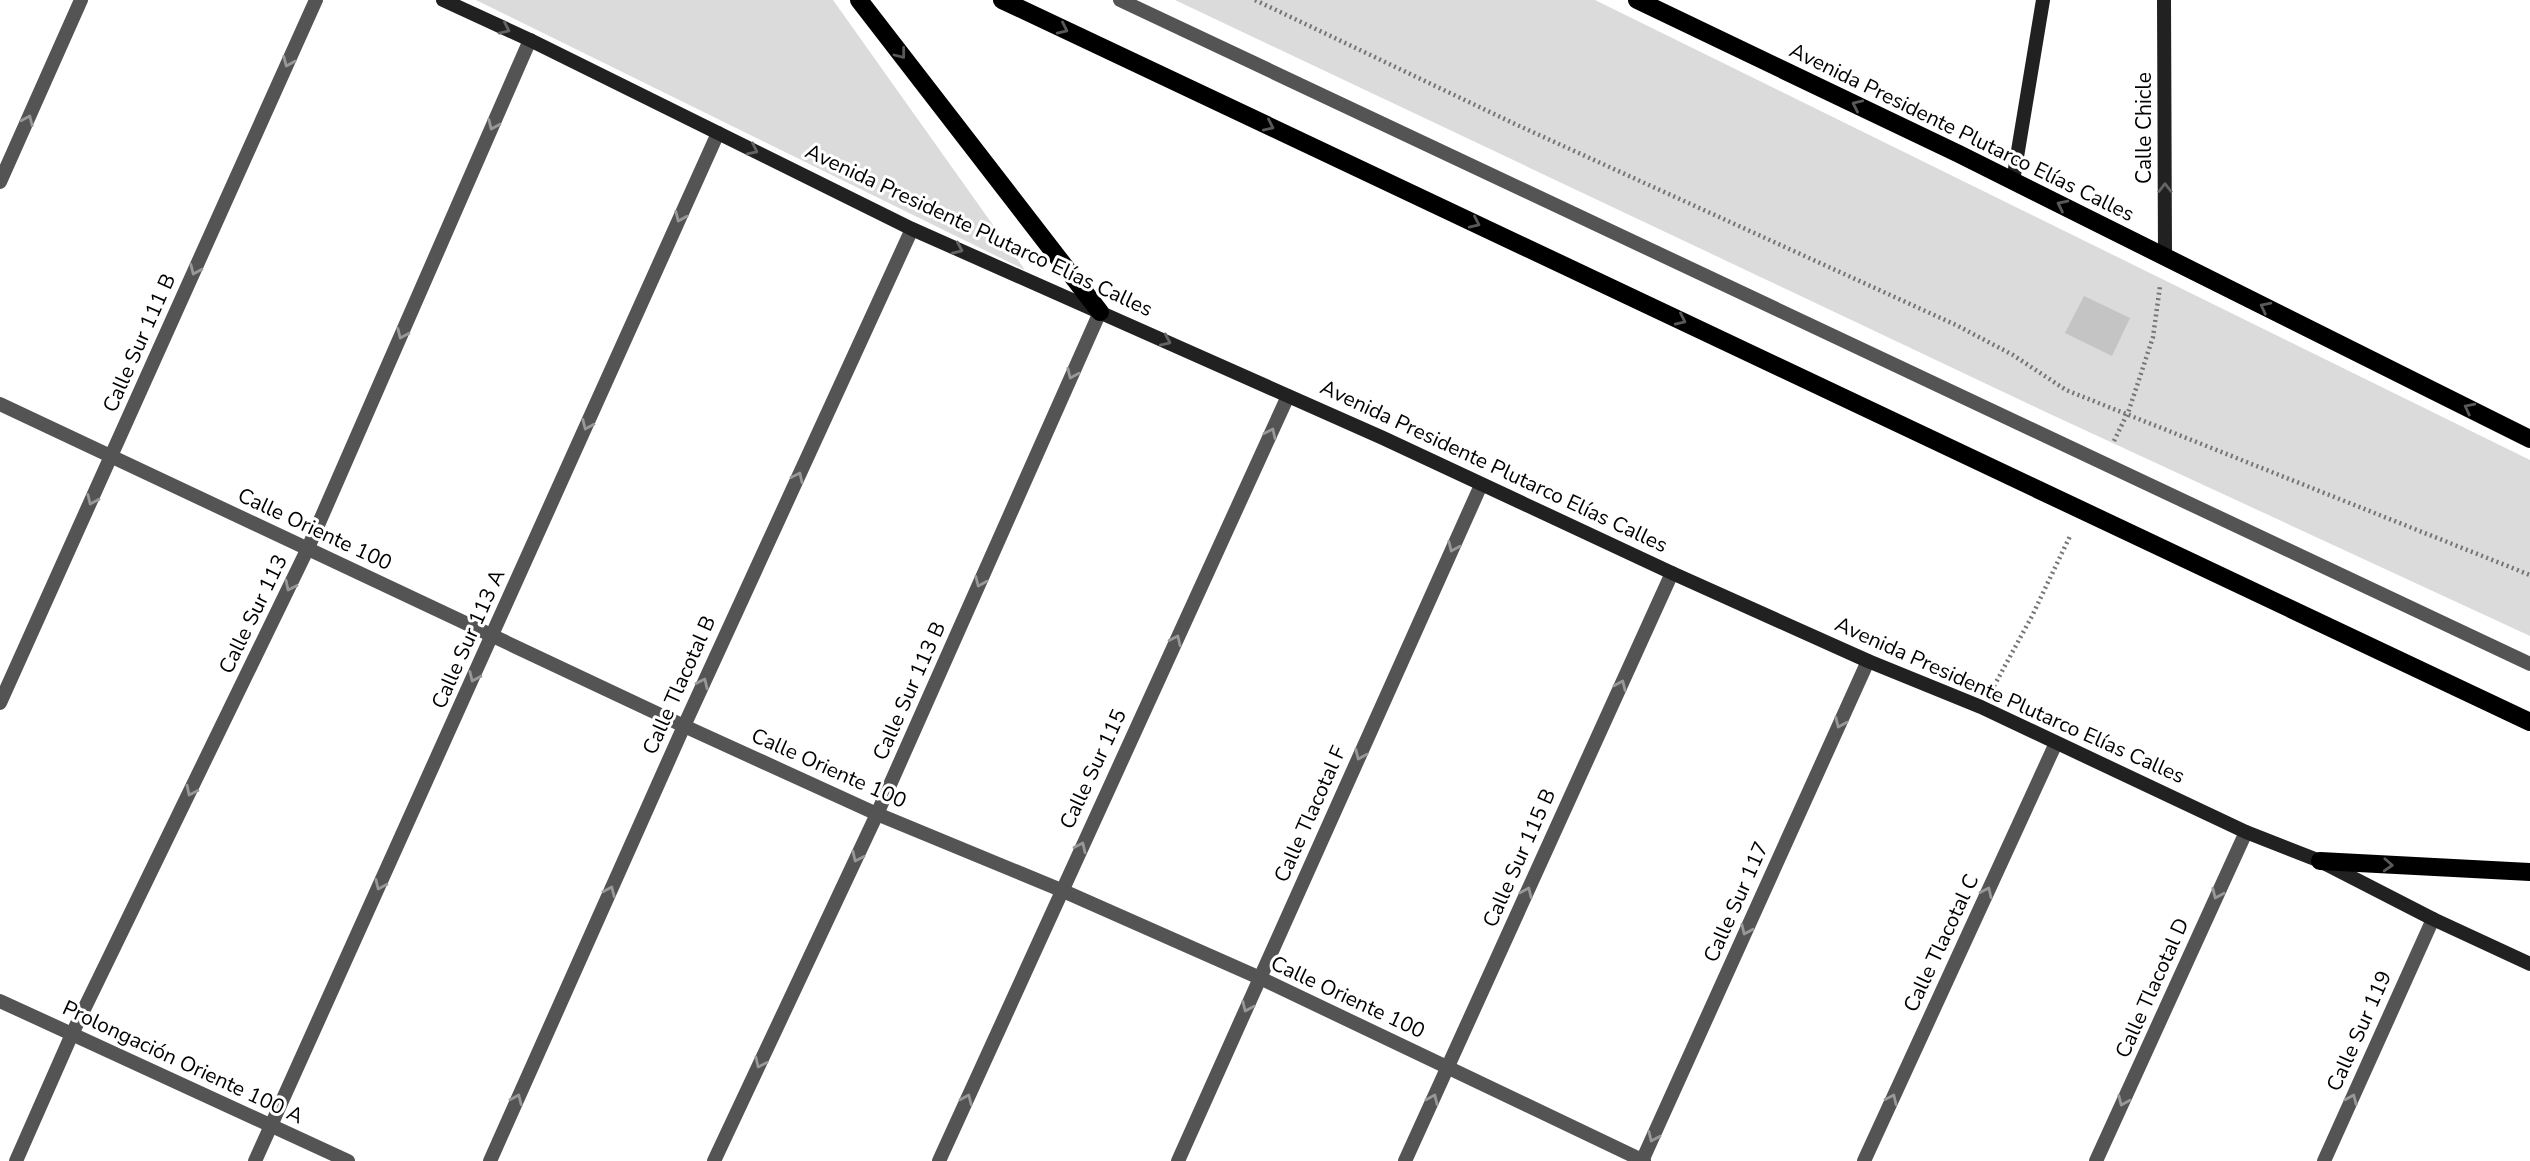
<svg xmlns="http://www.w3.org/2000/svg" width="2530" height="1161" viewBox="0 0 2530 1161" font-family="'Nunito Sans',sans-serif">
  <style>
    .green { fill: #dbdbdb }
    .building { fill: #c4c4c4 }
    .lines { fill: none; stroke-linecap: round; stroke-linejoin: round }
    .path { stroke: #767676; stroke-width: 4.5; stroke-dasharray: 2 3.5; stroke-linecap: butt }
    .lane { stroke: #545454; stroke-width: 14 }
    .street { stroke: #545454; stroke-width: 14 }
    .secondary { stroke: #212121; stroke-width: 14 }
    .primary { stroke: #000; stroke-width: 18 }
    .oneway { stroke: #646464 }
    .oneway2 { stroke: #595959 }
    .oneway3 { stroke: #989898 }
    .labels { text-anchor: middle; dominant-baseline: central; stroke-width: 6; stroke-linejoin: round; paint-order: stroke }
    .street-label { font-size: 21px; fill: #000; stroke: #fff }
  </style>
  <rect width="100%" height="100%" fill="#fff"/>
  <!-- green -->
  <g class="green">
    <path d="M476,0H833L1025,270Z"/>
    <path d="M1175,0H1595L2530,460V636L2050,414Z"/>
  </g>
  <!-- building -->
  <path class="building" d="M2084,296L2130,318L2112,356L2065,333Z"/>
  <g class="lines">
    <!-- path -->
    <g class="path">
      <path d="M1255,0L1515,124L1956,325L2013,355L2066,390L2530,575"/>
      <path d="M2114,441L2129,410L2153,337L2160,286"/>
      <path d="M1994,686L2032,616L2071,534"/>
    </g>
    <!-- lane -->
    <path class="lane" d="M1120,0L2530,664"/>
    <!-- street -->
    <g class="street">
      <path d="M0,182L81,0"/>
      <path d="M0,404L684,726L877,814L1061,890L1260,978L1644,1161"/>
      <path d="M0,703L316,0"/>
      <path d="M0,1001L348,1161"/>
      <path d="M16,1161L72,1034L308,548L530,40"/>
      <path d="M255,1161L718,133"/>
      <path d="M490,1161L684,726L912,229"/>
      <path d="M714,1161L877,814L1100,312"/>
      <path d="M939,1161L1288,396"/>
      <path d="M1178,1161L1481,485"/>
      <path d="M1405,1161L1672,573"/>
      <path d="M1642,1161L1868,661"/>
      <path d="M1864,1161L2056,743"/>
      <path d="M2096,1161L2246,832"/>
      <path d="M2324,1161L2433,919"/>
    </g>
    <!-- secondary -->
    <g class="secondary">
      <path d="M443,0L530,40L912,229L1383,438L1672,573L1868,661L1981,707L2246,832L2320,861L2433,919L2530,964"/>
      <path d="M2164,0L2165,256"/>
      <path d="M2013,181L2043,0"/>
    </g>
    <!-- primary -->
    <g class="primary">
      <path d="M859,0L1100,312"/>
      <path d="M1002,0L2530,722"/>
      <path d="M1637,0L1959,154L2530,439"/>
      <path d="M2320,861L2530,872"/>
    </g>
  </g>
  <!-- one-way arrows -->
  <defs><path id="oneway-chevron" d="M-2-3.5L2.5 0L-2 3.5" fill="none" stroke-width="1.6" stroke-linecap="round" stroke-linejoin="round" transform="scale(1.75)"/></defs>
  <g class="oneway">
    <use href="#oneway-chevron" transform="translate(505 29) rotate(25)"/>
    <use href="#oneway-chevron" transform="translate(753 150) rotate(26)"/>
    <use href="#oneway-chevron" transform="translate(2165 188) rotate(-90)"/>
    <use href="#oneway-chevron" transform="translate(958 249) rotate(24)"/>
    <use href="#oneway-chevron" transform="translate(1166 341) rotate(24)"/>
  </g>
  <g class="oneway2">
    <use href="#oneway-chevron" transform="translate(1063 29) rotate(25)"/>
    <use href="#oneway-chevron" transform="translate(901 54) rotate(52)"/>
    <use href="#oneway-chevron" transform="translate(1857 105) rotate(-155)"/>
    <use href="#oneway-chevron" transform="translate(1269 126) rotate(25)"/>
    <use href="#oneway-chevron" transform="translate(2062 205) rotate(-154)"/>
    <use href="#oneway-chevron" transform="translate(1475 223) rotate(25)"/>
    <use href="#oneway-chevron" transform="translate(2265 307) rotate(-153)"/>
    <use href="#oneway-chevron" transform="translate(1681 320) rotate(25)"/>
    <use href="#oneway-chevron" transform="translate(2469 408) rotate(-153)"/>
    <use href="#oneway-chevron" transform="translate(2388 865) rotate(3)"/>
  </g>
  <g class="oneway3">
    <use href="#oneway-chevron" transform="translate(288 62) rotate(114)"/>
    <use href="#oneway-chevron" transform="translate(28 120) rotate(-66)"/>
    <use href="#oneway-chevron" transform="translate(493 125) rotate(114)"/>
    <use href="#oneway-chevron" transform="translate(680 217) rotate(114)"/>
    <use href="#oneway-chevron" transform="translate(195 270) rotate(114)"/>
    <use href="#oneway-chevron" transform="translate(402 334) rotate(114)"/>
    <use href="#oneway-chevron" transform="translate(1072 374) rotate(114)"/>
    <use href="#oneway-chevron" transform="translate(587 425) rotate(114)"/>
    <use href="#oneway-chevron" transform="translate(1271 433) rotate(-65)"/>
    <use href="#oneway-chevron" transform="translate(798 477) rotate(-65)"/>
    <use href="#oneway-chevron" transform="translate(92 500) rotate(114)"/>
    <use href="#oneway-chevron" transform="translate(1453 547) rotate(114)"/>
    <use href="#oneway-chevron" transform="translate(980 582) rotate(114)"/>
    <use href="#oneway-chevron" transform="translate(290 586) rotate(116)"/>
    <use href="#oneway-chevron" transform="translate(1176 640) rotate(-65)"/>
    <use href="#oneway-chevron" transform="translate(474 677) rotate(114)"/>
    <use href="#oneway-chevron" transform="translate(703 683) rotate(-65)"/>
    <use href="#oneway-chevron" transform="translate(1621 685) rotate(-66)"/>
    <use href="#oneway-chevron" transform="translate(1840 723) rotate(114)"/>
    <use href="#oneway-chevron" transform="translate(1360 755) rotate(114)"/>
    <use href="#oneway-chevron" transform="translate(191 791) rotate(116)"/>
    <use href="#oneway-chevron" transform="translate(1081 847) rotate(-65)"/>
    <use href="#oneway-chevron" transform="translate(857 857) rotate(115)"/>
    <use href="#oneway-chevron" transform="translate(380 885) rotate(114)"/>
    <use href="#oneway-chevron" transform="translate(610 891) rotate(-66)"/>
    <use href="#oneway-chevron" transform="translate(1527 892) rotate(-66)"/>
    <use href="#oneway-chevron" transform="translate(1987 892) rotate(-65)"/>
    <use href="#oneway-chevron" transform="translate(2217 894) rotate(114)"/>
    <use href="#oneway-chevron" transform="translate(1746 930) rotate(114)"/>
    <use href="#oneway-chevron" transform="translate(1247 1007) rotate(114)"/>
    <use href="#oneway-chevron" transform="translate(760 1063) rotate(115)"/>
    <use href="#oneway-chevron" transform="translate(517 1099) rotate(-66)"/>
    <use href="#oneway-chevron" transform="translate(967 1099) rotate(-66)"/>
    <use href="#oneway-chevron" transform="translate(1433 1099) rotate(-66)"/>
    <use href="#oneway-chevron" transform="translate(1892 1099) rotate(-65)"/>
    <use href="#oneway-chevron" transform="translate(2352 1099) rotate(-66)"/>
    <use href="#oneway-chevron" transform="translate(2123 1101) rotate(114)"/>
    <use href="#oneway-chevron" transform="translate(1653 1137) rotate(114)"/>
  </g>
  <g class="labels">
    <!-- street labels -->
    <g class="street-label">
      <text transform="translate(2144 128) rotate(-90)">Calle Chicle</text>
      <text transform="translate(1962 132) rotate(26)">Avenida Presidente Plutarco Elías Calles</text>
      <text transform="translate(979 230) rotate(25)">Avenida Presidente Plutarco Elías Calles</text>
      <text transform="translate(139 343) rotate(-66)">Calle Sur 111 B</text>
      <text transform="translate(1494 466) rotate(25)">Avenida Presidente Plutarco Elías Calles</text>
      <text transform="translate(315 529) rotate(25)">Calle Oriente 100</text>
      <text transform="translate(253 614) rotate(-64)">Calle Sur 113</text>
      <text transform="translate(468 639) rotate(-66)">Calle Sur 113 A</text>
      <text transform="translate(679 685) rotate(-66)">Calle Tlacotal B</text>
      <text transform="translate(909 691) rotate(-66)">Calle Sur 113 B</text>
      <text transform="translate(2010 700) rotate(24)">Avenida Presidente Plutarco Elías Calles</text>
      <text transform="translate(829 768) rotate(24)">Calle Oriente 100</text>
      <text transform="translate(1093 769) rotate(-65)">Calle Sur 115</text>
      <text transform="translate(1310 814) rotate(-66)">Calle Tlacotal F</text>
      <text transform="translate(1519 858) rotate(-66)">Calle Sur 115 B</text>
      <text transform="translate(1736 902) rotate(-66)">Calle Sur 117</text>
      <text transform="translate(1941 943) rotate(-65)">Calle Tlacotal C</text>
      <text transform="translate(2152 988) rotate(-66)">Calle Tlacotal D</text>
      <text transform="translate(1348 997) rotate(25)">Calle Oriente 100</text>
      <text transform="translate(2359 1031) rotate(-66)">Calle Sur 119</text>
      <text transform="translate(183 1062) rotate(25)">Prolongación Oriente 100 A</text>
    </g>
  </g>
</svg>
